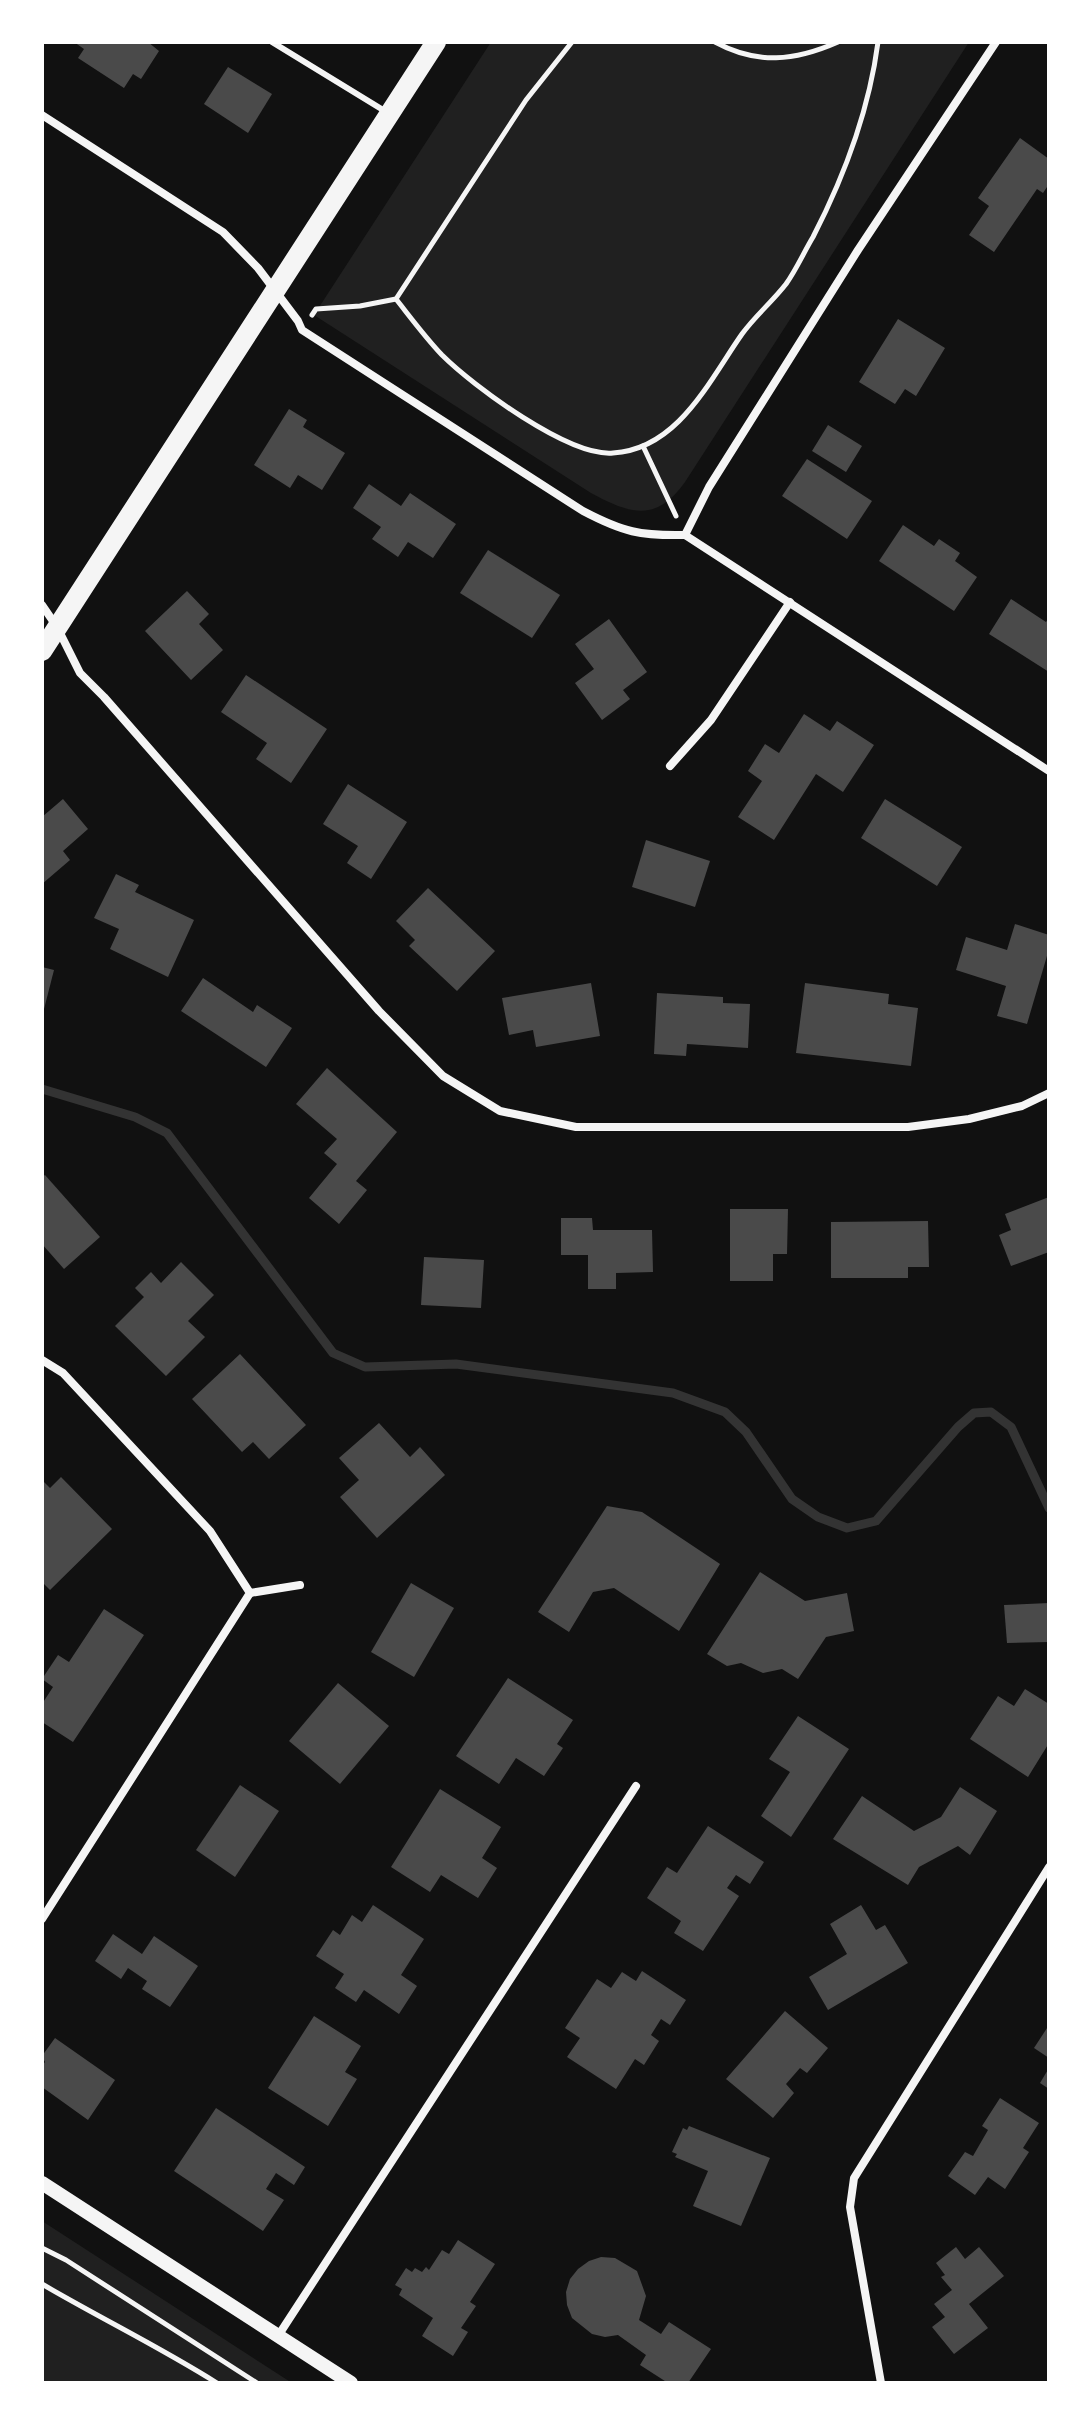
<svg xmlns="http://www.w3.org/2000/svg" width="1091" height="2425" viewBox="0 0 1091 2425" font-family="'PT Serif',serif">
  <style>
    .green { fill: #202020 }
    .lines { fill: none; stroke-linecap: round; stroke-linejoin: round }
    .stream { stroke: #333; stroke-width: 9 }
    .building { fill: #4a4a4a }
    .path { stroke: #f5f5f5; stroke-width: 5 }
    .service { stroke: #f5f5f5; stroke-width: 6 }
    .minor { stroke: #f5f5f5; stroke-width: 8 }
    .tertiary { stroke: #f5f5f5; stroke-width: 14 }
    .primary { stroke: #f5f5f5; stroke-width: 20 }
  </style>
  <rect width="100%" height="100%" fill="#111"/>
  <!-- green -->
  <g class="green">
    <path d="M491,42H969L685,482C656,523 630,514 591,493L314,315Z"/>
    <path d="M42,2221L292,2383H42Z"/>
  </g>
  <g class="lines">
    <!-- stream -->
    <path class="stream" d="M42,1089L135,1117L167,1133L333,1353L365,1367L456,1364L673,1393L725,1412L746,1432L792,1499L818,1517L847,1528L876,1521L958,1427L974,1413L991,1412L1011,1427L1049,1508"/>
  </g>
  <!-- building -->
  <g class="building">
    <path d="M74,42H148L159,51L141,79L133,74L124,88L78,58L84,49Z"/>
    <path d="M228,67L272,94L248,133L204,104Z"/>
    <path d="M1020,138L1049,159V184L1043,193L1037,189L994,252L969,235L989,206L978,198Z"/>
    <path d="M898,319L945,348L916,396L905,389L895,404L859,382Z"/>
    <path d="M289,409L307,420L303,427L345,453L322,490L298,475L290,488L254,465Z"/>
    <path d="M828,425L862,446L846,472L812,451Z"/>
    <path d="M807,459L872,501L847,539L782,496Z"/>
    <path d="M369,484L401,506L410,493L456,524L433,558L408,542L398,557L372,539L381,527L353,508Z"/>
    <path d="M903,525L934,546L939,539L960,553L955,561L977,577L954,611L879,561Z"/>
    <path d="M488,550L560,595L532,638L460,593Z"/>
    <path d="M187,591L209,614L199,624L223,650L191,680L145,631Z"/>
    <path d="M1011,599L1046,622L1049,618V672L989,634Z"/>
    <path d="M609,619L647,672L623,690L630,699L602,720L575,683L594,669L575,644Z"/>
    <path d="M246,675L327,729L291,783L256,759L267,743L221,712Z"/>
    <path d="M804,714L830,731L837,721L874,745L843,792L816,774L774,840L738,817L762,781L748,771L765,744L779,753Z"/>
    <path d="M348,784L407,822L371,879L347,863L358,846L323,824Z"/>
    <path d="M63,799L88,829L63,851L70,860L42,884V817Z"/>
    <path d="M885,799L962,847L937,886L861,838Z"/>
    <path d="M646,840L710,861L695,907L632,887Z"/>
    <path d="M116,874L139,885L135,892L194,920L168,977L110,949L119,929L94,918Z"/>
    <path d="M428,888L495,951L457,991L409,946L415,940L396,921Z"/>
    <path d="M1015,924L1049,935V949L1027,1024L997,1016L1006,986L956,970L966,937L1007,950Z"/>
    <path d="M42,967L54,970L43,1013H42Z"/>
    <path d="M203,978L253,1012L257,1005L292,1028L266,1067L181,1011Z"/>
    <path d="M591,983L600,1036L536,1047L533,1030L509,1035L502,998Z"/>
    <path d="M805,983L889,994L888,1004L918,1008L911,1066L796,1053Z"/>
    <path d="M657,993L723,997V1003L750,1004L748,1048L687,1044L686,1056L654,1054Z"/>
    <path d="M327,1068L397,1132L356,1181L367,1190L339,1224L309,1198L337,1164L324,1153L337,1139L296,1104Z"/>
    <path d="M45,1175L100,1237L64,1269L42,1244V1177Z"/>
    <path d="M1049,1197V1252L1011,1266L999,1235L1011,1230L1005,1214Z"/>
    <path d="M730,1209H788L787,1254H773V1281H730Z"/>
    <path d="M561,1218H592L593,1230H652L653,1272L616,1273V1289H588V1255H561Z"/>
    <path d="M928,1221L929,1267H908V1278H831V1222Z"/>
    <path d="M424,1257L484,1260L481,1308L421,1305Z"/>
    <path d="M181,1262L214,1295L188,1321L205,1337L166,1376L115,1326L144,1297L135,1288L151,1272L161,1283Z"/>
    <path d="M240,1354L306,1425L269,1459L253,1442L242,1452L192,1399Z"/>
    <path d="M379,1423L410,1457L420,1447L445,1475L377,1538L340,1497L359,1480L339,1458Z"/>
    <path d="M61,1477L112,1529L50,1590L42,1582V1480L50,1488Z"/>
    <path d="M607,1506L642,1512L720,1564L679,1631L614,1588L593,1592L569,1632L538,1612Z"/>
    <path d="M760,1572L805,1601L847,1593L854,1631L826,1637L798,1679L782,1669L763,1673L741,1663L727,1666L707,1654Z"/>
    <path d="M411,1583L454,1608L414,1677L371,1652Z"/>
    <path d="M1049,1603V1642L1007,1643L1004,1605Z"/>
    <path d="M104,1609L144,1635L73,1742L42,1722V1704L53,1687L42,1679L58,1655L69,1662Z"/>
    <path d="M508,1678L573,1720L557,1744L563,1748L544,1776L516,1758L499,1784L456,1756Z"/>
    <path d="M338,1683L389,1726L340,1784L289,1741Z"/>
    <path d="M1025,1689L1049,1704V1743L1028,1777L970,1739L998,1696L1014,1706Z"/>
    <path d="M798,1716L849,1749L791,1837L761,1816L790,1772L769,1759Z"/>
    <path d="M240,1785L279,1811L235,1877L196,1850Z"/>
    <path d="M960,1787L997,1811L970,1855L958,1846L919,1867L908,1885L833,1839L862,1796L914,1831L941,1817Z"/>
    <path d="M440,1789L501,1827L482,1858L497,1868L478,1898L441,1875L430,1892L391,1867Z"/>
    <path d="M708,1826L764,1862L750,1884L736,1875L727,1888L739,1896L703,1951L674,1933L681,1921L647,1898L667,1867L677,1873Z"/>
    <path d="M373,1905L424,1939L401,1975L417,1986L399,2014L364,1990L356,2002L335,1988L344,1974L316,1956L333,1930L340,1935L352,1915L362,1922Z"/>
    <path d="M861,1905L876,1930L885,1925L908,1963L828,2010L809,1977L847,1954L830,1924Z"/>
    <path d="M113,1934L142,1954L154,1936L198,1966L170,2007L142,1989L147,1981L128,1968L121,1979L95,1961Z"/>
    <path d="M642,1971L686,2000L670,2025L661,2019L651,2035L659,2041L644,2065L635,2059L616,2089L567,2057L580,2038L565,2028L597,1979L611,1988L622,1972L636,1981Z"/>
    <path d="M785,2011L828,2048L807,2073L800,2068L786,2084L794,2093L773,2118L726,2079Z"/>
    <path d="M314,2016L361,2046L345,2072L357,2079L328,2126L268,2088Z"/>
    <path d="M1049,2025V2058L1034,2048Z"/>
    <path d="M55,2038L115,2080L88,2120L42,2087V2066L45,2062L42,2056Z"/>
    <path d="M1049,2068V2089L1040,2083Z"/>
    <path d="M1000,2098L1039,2123L1023,2148L1029,2152L1005,2189L988,2177L975,2195L948,2176L965,2152L973,2156L988,2130L982,2126Z"/>
    <path d="M216,2108L305,2167L294,2185L276,2173L266,2189L284,2200L263,2231L174,2171Z"/>
    <path d="M689,2126L770,2158L741,2226L693,2206L708,2171L675,2157L677,2154L672,2152L683,2128L687,2130Z"/>
    <path d="M458,2240L495,2264L470,2302L476,2306L461,2328L468,2332L453,2356L422,2336L433,2318L399,2295L402,2289L395,2285L406,2268L412,2272L415,2268L422,2272L426,2267L429,2270L442,2250L449,2254Z"/>
    <path d="M956,2247L965,2259L979,2247L1004,2276L969,2304L988,2328L954,2354L932,2327L945,2317L934,2304L952,2290L941,2277L945,2275L936,2263Z"/>
    <path d="M601,2257L615,2258L637,2271L646,2296L639,2320L661,2334L669,2322L711,2349L688,2383H668L640,2365L646,2355L618,2335L605,2337L592,2334L572,2318L567,2305L566,2292L570,2279L578,2269L589,2261Z"/>
  </g>
  <g class="lines">
    <!-- path -->
    <g class="path">
      <path d="M715,42C757,65 795,61 838,42"/>
      <path d="M396,299C411,318 425,337 442,355C473,386 569,457 613,453C678,449 709,381 742,334C755,316 772,302 786,284C796,270 804,252 813,237C845,175 869,111 878,42"/>
      <path d="M312,315L316,309L360,306L396,299L526,100L572,42"/>
      <path d="M643,446L676,516"/>
      <path d="M42,2248L66,2260L257,2383"/>
      <path d="M42,2284C100,2318 160,2347 217,2383"/>
    </g>
    <!-- service -->
    <path class="service" d="M272,42L388,113"/>
    <!-- minor -->
    <g class="minor">
      <path d="M42,115L223,232L258,268L298,321L302,330L583,511C623,532 640,536 685,535L1049,771"/>
      <path d="M685,535L709,487L858,250L996,42"/>
      <path d="M42,605L57,627L80,673L104,697L379,1011L443,1076L500,1111L576,1127H908L969,1119L1022,1106L1049,1093"/>
      <path d="M670,766L711,720L790,602"/>
      <path d="M42,1360L63,1373L210,1531L250,1593L42,1919"/>
      <path d="M250,1593L300,1585"/>
      <path d="M278,2336L636,1786"/>
      <path d="M881,2383L850,2207L854,2178L1049,1867"/>
    </g>
    <!-- tertiary -->
    <path class="tertiary" d="M42,2183L351,2383"/>
    <!-- primary -->
    <path class="primary" d="M42,651L436,42"/>
  </g>
  <!-- border -->
  <rect width="1091" height="2425" fill="none" stroke="#ffffff" stroke-width="88"/>
</svg>
